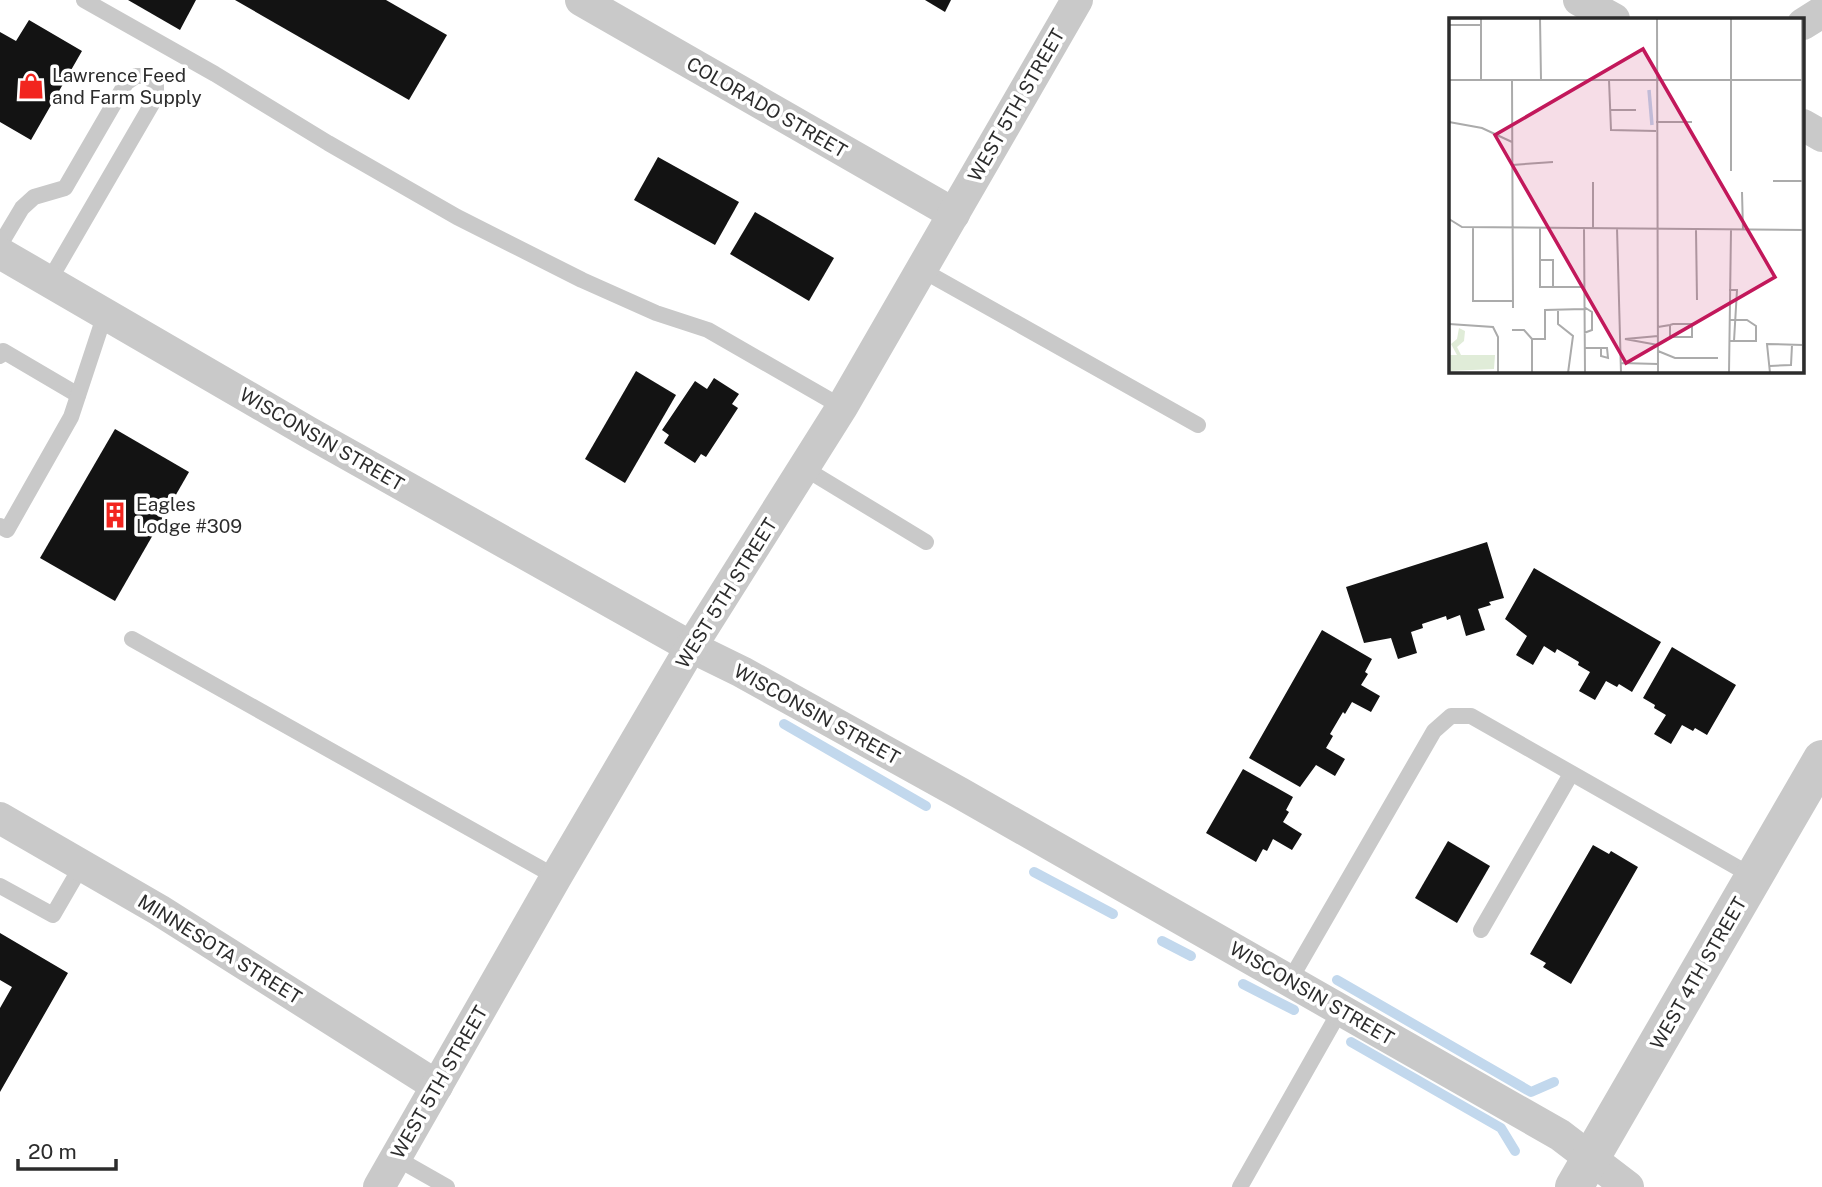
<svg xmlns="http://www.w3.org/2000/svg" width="1822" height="1187" viewBox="0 0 1822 1187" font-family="'Public Sans',sans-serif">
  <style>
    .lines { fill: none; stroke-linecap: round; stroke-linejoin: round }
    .stream { stroke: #c2d8ed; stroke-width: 10 }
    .building { fill: #131313 }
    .service { stroke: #c9c9c9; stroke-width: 16 }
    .minor { stroke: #c9c9c9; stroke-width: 32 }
    .tertiary { stroke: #c9c9c9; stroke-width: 38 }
    .labels { text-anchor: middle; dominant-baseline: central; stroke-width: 7; stroke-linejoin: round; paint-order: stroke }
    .poi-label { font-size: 19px; fill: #2c2c2c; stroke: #fff; text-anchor: start }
    .street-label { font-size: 19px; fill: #2c2c2c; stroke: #fff }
    .inset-river { fill: none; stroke: #c2d8ed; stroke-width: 3.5 }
    .inset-road { fill: none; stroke: #ababab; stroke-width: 2 }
    .view { fill: #c2185b; fill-opacity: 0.15; stroke: #c2185b; stroke-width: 3.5 }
    .inset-edge { fill: none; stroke: #2c2c2c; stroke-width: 3.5 }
  </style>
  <rect width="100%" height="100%" fill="#fff"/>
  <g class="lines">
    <!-- stream -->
    <g class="stream">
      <path d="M784,724L926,806"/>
      <path d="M1034,872L1113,914"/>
      <path d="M1162,941L1191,956"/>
      <path d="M1337,980L1531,1092L1554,1082"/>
      <path d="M1243,984L1294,1010"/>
      <path d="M1351,1042L1501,1128L1515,1151"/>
    </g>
  </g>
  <!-- building -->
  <g class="building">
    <path d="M128,0H196L180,30Z"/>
    <path d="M235,0H386L447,35L409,100Z"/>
    <path d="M925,0H951L945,12Z"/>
    <path d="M29,20L82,51L31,140L0,122V32L16,41Z"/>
    <path d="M658,157L739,202L715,245L634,200Z"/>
    <path d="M755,212L834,258L809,301L730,254Z"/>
    <path d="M636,371L676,395L625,483L585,459Z"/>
    <path d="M714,378L739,394L732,404L738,408L706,457L701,454L695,463L664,443L669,435L662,430L695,381L707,389Z"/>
    <path d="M115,429L189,472L115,601L40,558Z"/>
    <path d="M1487,542L1504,598L1489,602L1491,605L1478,609L1485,630L1466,636L1460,615L1447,620L1446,616L1422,624L1423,628L1411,632L1417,653L1398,659L1391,638L1364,643L1346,587Z"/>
    <path d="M1534,568L1661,642L1632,692L1619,684L1617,687L1606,681L1595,700L1579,691L1590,672L1578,665L1579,662L1557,649L1555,653L1544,646L1533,665L1516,655L1527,636L1505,619Z"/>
    <path d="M1322,630L1372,659L1365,672L1368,674L1361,685L1380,696L1371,712L1352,702L1345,714L1343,712L1330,734L1333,736L1326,748L1345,759L1335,776L1316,765L1300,787L1249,758Z"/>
    <path d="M1672,647L1736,685L1707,735L1695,728L1693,731L1682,725L1671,744L1654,734L1666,715L1654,708L1655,705L1643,698Z"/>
    <path d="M1243,769L1293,797L1286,810L1289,812L1283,822L1302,834L1292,850L1273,839L1267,851L1263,849L1256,862L1206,833Z"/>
    <path d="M1448,841L1490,866L1457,923L1415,898Z"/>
    <path d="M1593,845L1609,854L1611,851L1638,867L1571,984L1543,967L1546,963L1530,954Z"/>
    <path d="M0,933L68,973L0,1092V1008L12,987L0,980Z"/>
  </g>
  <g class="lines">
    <!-- service -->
    <g class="service">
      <path d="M84,0L215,74L328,143L457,217L582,280L656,313L708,330L842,407"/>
      <path d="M0,245L22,208L34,197L65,188L126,83L136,76H148L156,85V97L49,281"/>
      <path d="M922,270L1198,425"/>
      <path d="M0,356L3,351L78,395"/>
      <path d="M804,468L926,542"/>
      <path d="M0,526L7,530L71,417L105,314"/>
      <path d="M132,639L556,877"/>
      <path d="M0,886L53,915L82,865"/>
      <path d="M1481,930L1571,774"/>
      <path d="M1290,980L1434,731L1451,716H1471L1754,877"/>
      <path d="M396,1158L447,1187"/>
      <path d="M1240,1187L1341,1009"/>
    </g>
    <!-- minor -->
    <g class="minor">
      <path d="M581,0L954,214"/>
      <path d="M1579,0L1614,19"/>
      <path d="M1803,24L1822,12"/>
      <path d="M1803,125L1822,136"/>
      <path d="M0,253L308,432L691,647L742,672L960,793L1560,1135L1628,1187"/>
      <path d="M0,818L159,910L437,1086"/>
      <path d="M379,1187L556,877L691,647L842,407L1077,0"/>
    </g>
    <!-- tertiary -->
    <path class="tertiary" d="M1574,1187L1822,759"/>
  </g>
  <!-- icons -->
  <defs>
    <g id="shop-bare" transform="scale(2.1)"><path d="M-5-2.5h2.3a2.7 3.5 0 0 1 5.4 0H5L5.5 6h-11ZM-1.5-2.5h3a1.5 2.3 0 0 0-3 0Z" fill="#f2251f" stroke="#fff" stroke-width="2.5" paint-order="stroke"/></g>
    <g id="building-bare" transform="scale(2.1)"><path d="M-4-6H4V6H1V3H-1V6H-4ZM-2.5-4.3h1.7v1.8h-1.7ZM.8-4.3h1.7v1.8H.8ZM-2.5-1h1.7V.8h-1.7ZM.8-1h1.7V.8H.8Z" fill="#f2251f" stroke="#fff" stroke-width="2.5" paint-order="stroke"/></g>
  </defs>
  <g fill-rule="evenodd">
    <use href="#shop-bare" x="31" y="86"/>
    <use href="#building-bare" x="115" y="515"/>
  </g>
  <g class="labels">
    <!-- poi labels -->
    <g class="poi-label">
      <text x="52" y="75">Lawrence Feed<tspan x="52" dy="22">and Farm Supply</tspan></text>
      <text x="136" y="504">Eagles<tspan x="136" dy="22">Lodge #309</tspan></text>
    </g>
    <!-- street labels -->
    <g class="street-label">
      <text transform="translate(1016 105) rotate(-60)">WEST 5TH STREET</text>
      <text transform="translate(767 107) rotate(30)">COLORADO STREET</text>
      <text transform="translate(322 439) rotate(30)">WISCONSIN STREET</text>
      <text transform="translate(726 593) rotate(-58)">WEST 5TH STREET</text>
      <text transform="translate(817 714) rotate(29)">WISCONSIN STREET</text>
      <text transform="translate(220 949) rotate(32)">MINNESOTA STREET</text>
      <text transform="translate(1698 973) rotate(-60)">WEST 4TH STREET</text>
      <text transform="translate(1312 993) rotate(30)">WISCONSIN STREET</text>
      <text transform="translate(439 1082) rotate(-60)">WEST 5TH STREET</text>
    </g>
  </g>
  <!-- overview -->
  <g transform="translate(1449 18)">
    <rect width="355" height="355" fill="#fff"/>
    <path d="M10,310L16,313L15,323L8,329L12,337H46L45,351L0,353V337H8L2,326L8,321Z" fill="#e0ecd8"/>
    <path class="inset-river" d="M200,72L203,107"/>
    <path class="inset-road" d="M32,0V62M91,0L92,62M208,0L209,355M282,0V153M353,0L354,355M0,7H32M0,62H356M63,62L64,290M160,62L162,112L207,113M161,92H187M0,104L33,110L63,124M207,104H243M63,147L104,144M324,163H354M144,164V210M293,174L294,212M0,201L13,209L356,212M24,209V283H64M91,210V269H135M135,210L136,355M168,210L172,355M247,212L248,282M91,242H104V269M280,272H288L285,323M135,289L143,294V312L135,315M109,292V306L124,318L119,355M280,302H298L307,308V323H280M0,306L44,309L49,319V355M209,309L221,307L224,306H243V319H221V307M63,312H75L83,321V355M209,318L176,321L209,327M83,321H96V292L135,291M135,330H158L159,340L152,338V330M209,333L226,340H269M171,345L209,346M321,348L342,347L343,327M280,355L282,212M321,355L318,326L354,327"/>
    <path class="view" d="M194,31L326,259L177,345L46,117Z"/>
    <rect width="355" height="355" class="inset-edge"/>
  </g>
  <!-- scale -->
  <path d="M18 1159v10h98v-10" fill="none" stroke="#2c2c2c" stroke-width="3.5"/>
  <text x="28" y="1159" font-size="21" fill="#2c2c2c" stroke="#ffffff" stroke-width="5" paint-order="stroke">20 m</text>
</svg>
